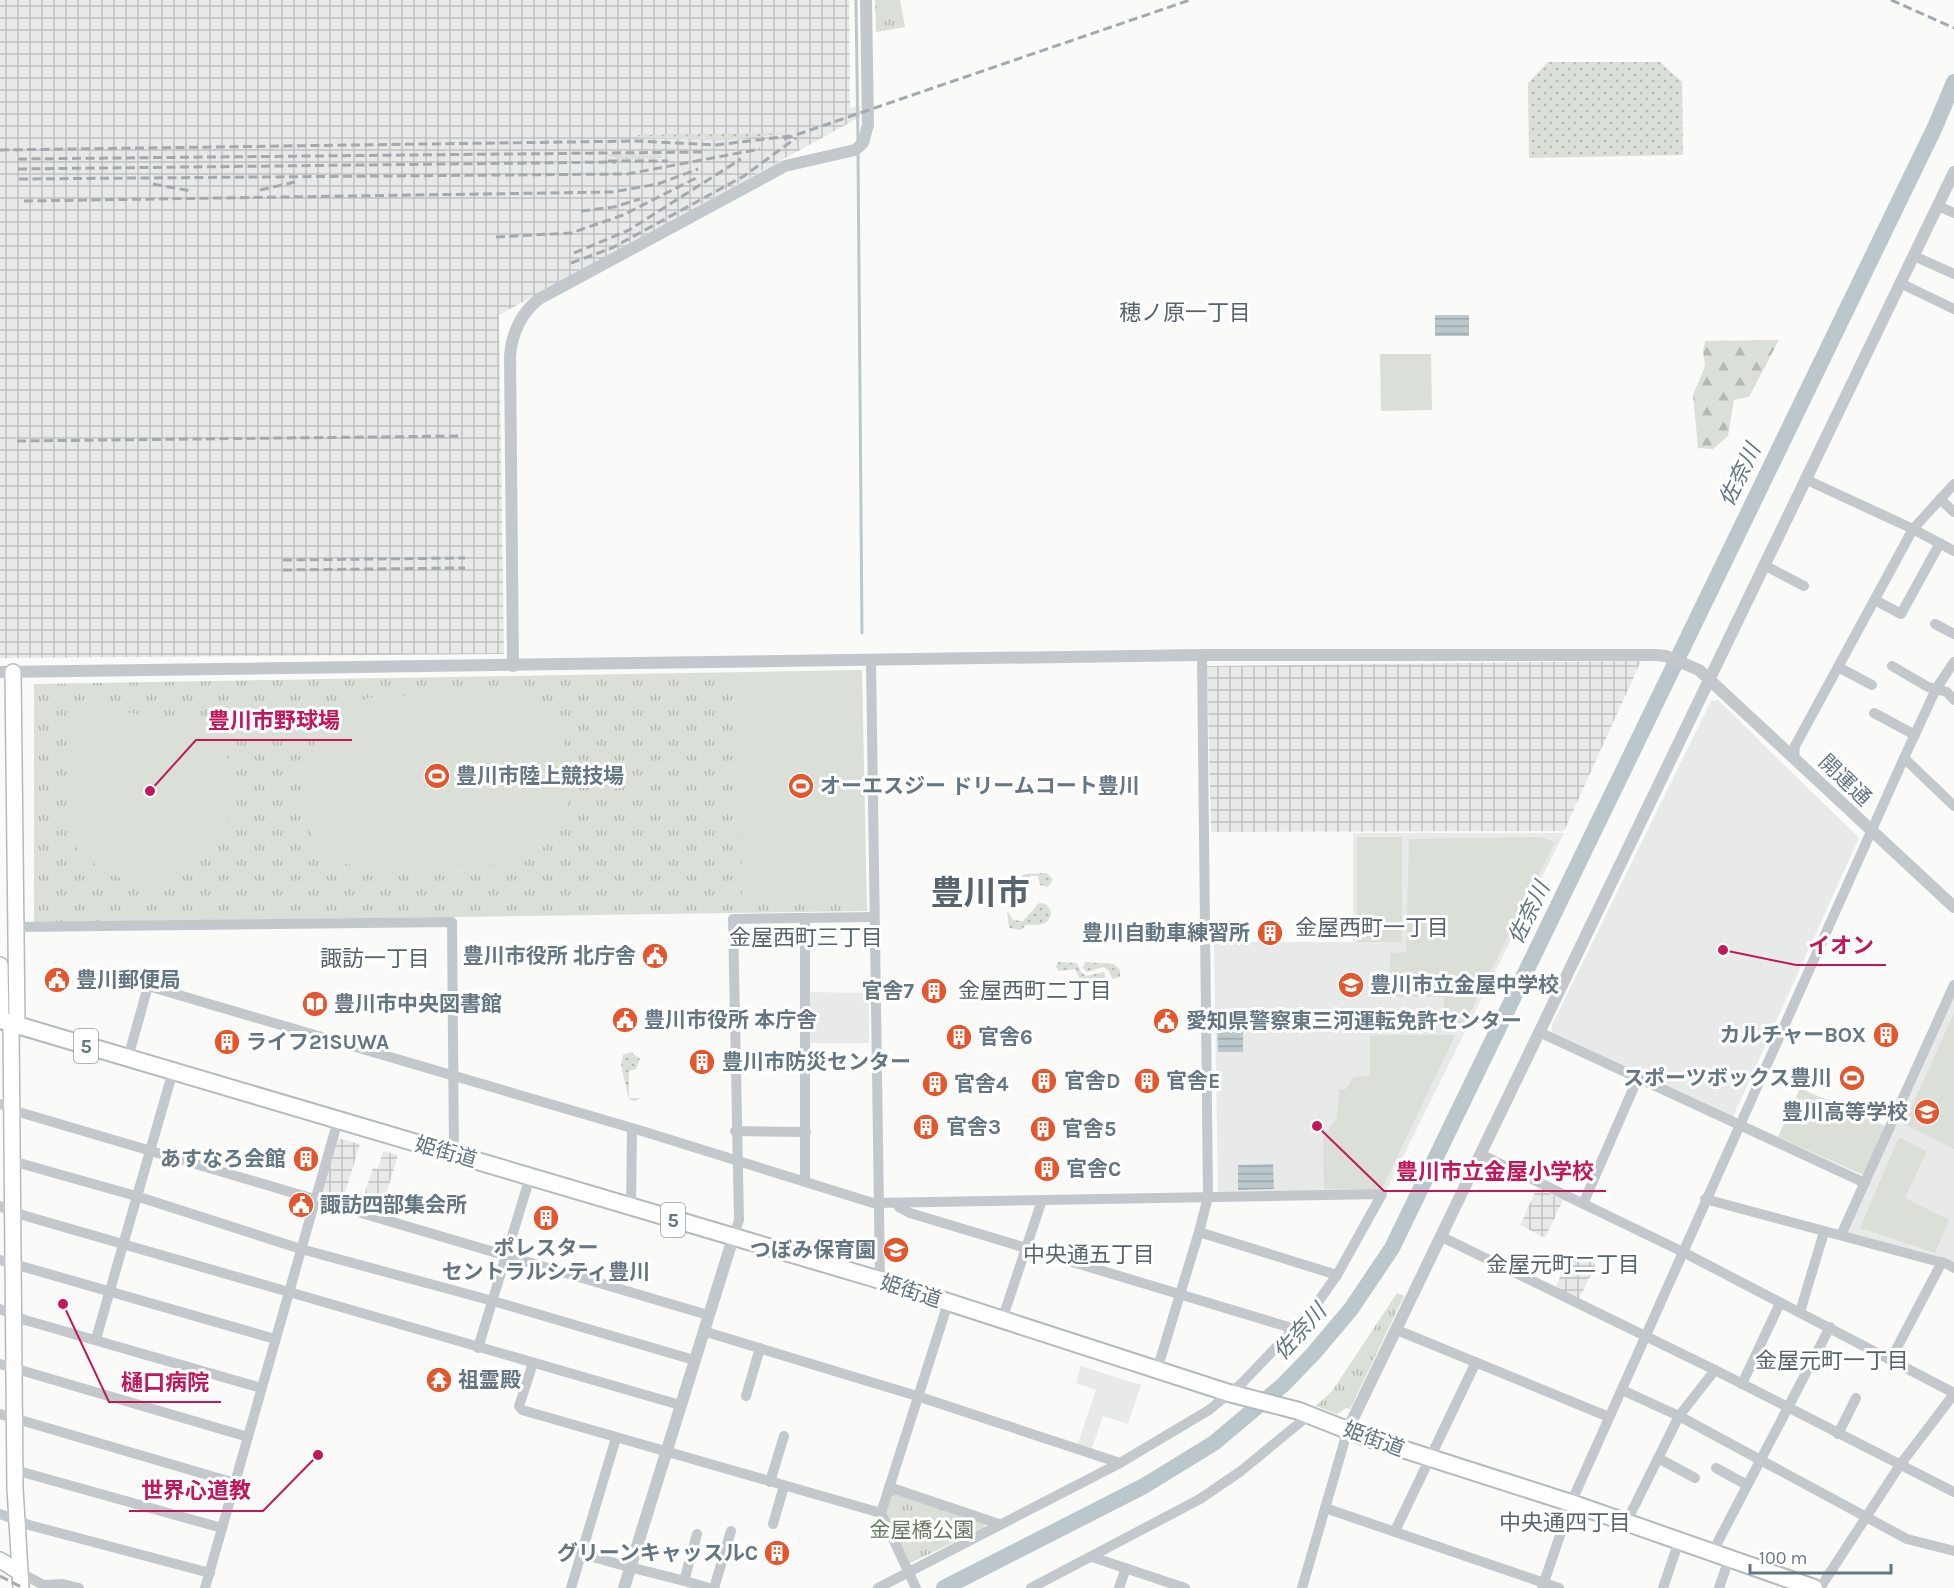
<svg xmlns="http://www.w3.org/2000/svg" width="1954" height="1588" viewBox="0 0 1954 1588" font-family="Karla,'Noto Sans JP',sans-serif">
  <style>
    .built { fill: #e8e9e9 }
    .industrial { fill: url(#industrial-grid) }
    .grass { fill: url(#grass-dots) }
    .forest { fill: url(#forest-firs) }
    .park { fill: url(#park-tufts) }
    .garden { fill: #dadfd7 }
    .water { fill: url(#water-rules) }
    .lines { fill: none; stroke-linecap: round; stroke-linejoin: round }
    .stream { stroke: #bbc7cb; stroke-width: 3 }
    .river { stroke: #bbc7cb; stroke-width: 16 }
    .secondary-casing { stroke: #b3babf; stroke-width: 18 }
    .primary-casing { stroke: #b5babe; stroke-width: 20 }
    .minor { stroke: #c3c8cc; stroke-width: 10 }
    .tertiary { stroke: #c3c8cc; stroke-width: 12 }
    .secondary { stroke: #fff; stroke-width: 15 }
    .primary { stroke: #fff; stroke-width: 16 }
    .rail { stroke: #a2aab0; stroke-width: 3; stroke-dasharray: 9 4.5; stroke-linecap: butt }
    .labels { text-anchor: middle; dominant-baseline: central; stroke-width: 6; stroke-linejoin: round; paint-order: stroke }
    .shield { fill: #fff; stroke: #939fa8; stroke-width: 1.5 }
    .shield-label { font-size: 20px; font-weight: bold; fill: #657683 }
    .poi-label { font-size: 21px; font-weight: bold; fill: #657683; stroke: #fff; text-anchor: start }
    .street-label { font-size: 21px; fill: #657683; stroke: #fff }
    .park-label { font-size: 21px; fill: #687a64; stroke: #fff }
    .neighbourhood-label { font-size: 22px; fill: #57646e; stroke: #fff }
    .water-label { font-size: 22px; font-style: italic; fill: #60757c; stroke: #fff }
    .town-label { font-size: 33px; font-weight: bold; fill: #57646e; stroke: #fff }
    .leader { fill: none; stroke: #c2185b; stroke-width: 2 }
    .callout-dot { fill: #c2185b; stroke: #fff; stroke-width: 2 }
    .callout-label { font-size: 22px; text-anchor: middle; font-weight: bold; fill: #c2185b; stroke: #fff; stroke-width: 6; stroke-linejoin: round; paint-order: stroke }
  </style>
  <defs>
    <pattern id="industrial-grid" width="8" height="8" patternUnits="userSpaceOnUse" patternTransform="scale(1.5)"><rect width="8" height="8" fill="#e8e9e9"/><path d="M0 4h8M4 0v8" fill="none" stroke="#c0c1c2"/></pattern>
    <pattern id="grass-dots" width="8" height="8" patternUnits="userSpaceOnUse" patternTransform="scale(1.5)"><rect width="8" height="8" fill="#dadfd7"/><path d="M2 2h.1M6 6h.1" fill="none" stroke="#b4b9b4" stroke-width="1.8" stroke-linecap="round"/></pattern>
    <pattern id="forest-firs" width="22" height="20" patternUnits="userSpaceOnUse" patternTransform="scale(1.5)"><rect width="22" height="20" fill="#dadfd7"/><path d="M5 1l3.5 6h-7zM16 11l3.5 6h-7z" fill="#b4b9b4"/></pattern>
    <pattern id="park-tufts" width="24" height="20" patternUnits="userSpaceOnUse" patternTransform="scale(1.5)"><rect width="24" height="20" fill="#dadfd7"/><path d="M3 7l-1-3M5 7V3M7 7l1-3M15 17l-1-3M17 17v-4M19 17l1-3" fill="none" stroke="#b4b9b4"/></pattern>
    <pattern id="water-rules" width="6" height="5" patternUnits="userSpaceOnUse" patternTransform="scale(1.5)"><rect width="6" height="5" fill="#bbc7cb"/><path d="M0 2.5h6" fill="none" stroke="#9ca6aa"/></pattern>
  </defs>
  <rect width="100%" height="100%" fill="#fafaf8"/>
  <!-- built -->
  <g class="built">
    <path d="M1718,700L1859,838L1732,1119L1553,1034L1551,1027L1711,701Z"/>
    <path d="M1353,833H1564L1385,1193L1218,1197L1214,942H1353Z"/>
    <path d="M808,992L869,993V1043H808Z"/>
    <path d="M1954,994V1265L1849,1235L1847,1231Z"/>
    <path d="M1081,1366L1141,1385L1128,1424L1103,1416L1091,1451L1077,1446L1096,1390L1076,1383Z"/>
  </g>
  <!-- industrial -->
  <g class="industrial">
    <path d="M0,0H849L850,108L860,106V117L499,315L504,654L0,658Z"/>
    <path d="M1641,661L1564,831L1211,832L1207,666Z"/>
    <path d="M337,1138L360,1144L342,1203L320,1196Z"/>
    <path d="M383,1151L398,1155L380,1214L360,1208L373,1168L378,1169Z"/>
    <path d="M1537,1188L1563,1200L1545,1238L1520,1225Z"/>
    <path d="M1571,1253L1596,1264L1579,1299L1555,1288Z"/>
  </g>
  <!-- grass -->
  <g class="grass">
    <path d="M1548,62H1660L1682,82L1683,155L1529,158L1528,83Z"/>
    <path d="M787,133L729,140L638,138V135Z"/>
    <path d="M600,154L662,155V158L621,159Z"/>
    <path d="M1047,873L1053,880L1048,887L1040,885L1038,876H1030V887H1012L1024,874Z"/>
    <path d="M1039,903L1046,904L1051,911C1050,928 1037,924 1026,925L1021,930L1009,928L1007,911L1013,920L1023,921Z"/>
    <path d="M1058,962L1077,963L1081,972L1086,976L1104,972L1106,979L1081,981L1075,969L1059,971L1056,967Z"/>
    <path d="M1085,962L1114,964L1120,970V977L1113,979L1108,970L1103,967L1087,972L1083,968Z"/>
    <path d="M631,1052L640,1059L636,1069L629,1071V1098H640L635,1101L629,1099L621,1065L623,1055Z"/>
  </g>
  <!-- forest -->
  <path class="forest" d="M1779,340L1749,397L1734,400L1728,436L1713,449L1698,448L1693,395L1705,366L1703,351L1705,341Z"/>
  <!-- park -->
  <g class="park">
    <path d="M875,0H900L905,27L876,32Z"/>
    <path d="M862,670L867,911L34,923V684Z"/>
    <path d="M1397,1293L1404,1296L1350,1409L1346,1408L1337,1414L1316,1406L1333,1390Z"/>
    <path d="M895,1493L985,1524V1528L910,1563L886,1514L891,1495Z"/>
  </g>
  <!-- garden -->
  <g class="garden">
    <path d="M1380,354H1431L1432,410L1381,411Z"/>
    <path d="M739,673H860L862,903H742Z"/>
    <path d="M509,694C598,715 582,858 506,865L357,866C324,862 310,845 305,812C298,759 322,708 377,696Z"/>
    <path d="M97,708L210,725C221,743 233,763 234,785C235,841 177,897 119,877C98,870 82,854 67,839L68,730C74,716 82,709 97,708Z"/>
    <rect x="1357" y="837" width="45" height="105"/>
    <path d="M1540,837L1555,842L1464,1025L1444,1024V997H1390V953L1406,952L1409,839Z"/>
    <path d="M1954,1013V1149L1904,1124Z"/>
    <path d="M1370,1035H1455L1382,1189H1324L1323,1136L1337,1118L1339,1090L1346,1089L1354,1077L1370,1076Z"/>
    <path d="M1800,1088L1885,1126L1863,1175L1778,1137Z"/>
    <path d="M1899,1137L1927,1151L1905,1198L1949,1220L1935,1253L1860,1228Z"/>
  </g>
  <!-- water -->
  <g class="water">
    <rect x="1435" y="315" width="34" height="21"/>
    <path d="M1217,1018H1243V1052H1218Z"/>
    <path d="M1273,1164L1274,1189L1238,1190V1165Z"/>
  </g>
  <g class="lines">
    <!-- stream -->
    <g class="stream">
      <path d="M856,0L858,143"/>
      <path d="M858,152L862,633"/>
    </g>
    <!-- river -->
    <path class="river" d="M944,1588L1144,1486L1214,1443L1283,1385L1313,1354L1351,1309L1392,1248L1935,127L1954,82"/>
    <!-- secondary casing -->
    <g class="secondary-casing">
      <g id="secondary">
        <path d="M13,672L17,1026"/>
        <path d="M0,965L1,1020"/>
        <path d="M11,1024L15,1488L21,1588"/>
        <path d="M0,1560L19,1572"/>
      </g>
    </g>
    <!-- primary casing -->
    <g class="primary-casing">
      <path id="primary" d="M0,1020L880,1280L1229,1393L1299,1411L1365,1437L1571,1503L1814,1588"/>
    </g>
    <!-- minor -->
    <g class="minor">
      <path d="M1938,206L1954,213"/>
      <path d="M1914,256L1954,274"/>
      <path d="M1900,283L1954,309"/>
      <path d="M1805,479L1913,529L1954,551"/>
      <path d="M1940,499L1954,512"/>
      <path d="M1764,565L1804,586"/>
      <path d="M1875,600L1901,614L1940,543"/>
      <path d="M1935,624L1954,634"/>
      <path d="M871,661L880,1280"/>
      <path d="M1892,666L1928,687L1947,692L1954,700"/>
      <path d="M1838,667L1872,685"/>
      <path d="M1874,713L1915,735"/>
      <path d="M1794,758L1795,746L1913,529L1954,484"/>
      <path d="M1904,758L1954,806"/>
      <path d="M805,918V1182"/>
      <path d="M16,927L452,922L454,1154"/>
      <path d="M1539,1032L1865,1183"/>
      <path d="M128,1058L148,986L642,1131L873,1203L1382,1194L1337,1275L1313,1309L1242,1383L1209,1410L1120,1463L878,1588"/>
      <path d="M0,1104L12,1107"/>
      <path d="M12,1110L708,1315"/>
      <path d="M735,1131L806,1132"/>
      <path d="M1480,1154L1681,1251L1954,1393"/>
      <path d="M12,1161L136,1196L301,1249L493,1301L694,1360"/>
      <path d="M1705,1199L1947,1264L1954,1268"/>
      <path d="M897,1203L899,1207L910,1213L1295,1329"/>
      <path d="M1583,1204L1637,1080"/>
      <path d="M0,1206L12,1212L680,1405"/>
      <path d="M631,1209L632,1128"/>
      <path d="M1199,1232L1337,1275"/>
      <path d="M1841,1235L1954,985"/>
      <path d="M1440,1236L1715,1370L1954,1492"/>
      <path d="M733,1238L739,1220L733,919L874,917"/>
      <path d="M0,1260L275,1339"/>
      <path d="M0,1309L25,1320L261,1388"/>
      <path d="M1800,1312L1824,1232"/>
      <path d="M1002,1320L1042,1200"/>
      <path d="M1397,1330L1609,1417"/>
      <path d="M703,1331L917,1396L1120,1463"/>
      <path d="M96,1339L173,1071"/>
      <path d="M478,1348L530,1177"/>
      <path d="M1891,1359L1942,1262"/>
      <path d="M533,1363L519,1406L522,1410L881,1513"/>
      <path d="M0,1364L248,1437"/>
      <path d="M1157,1370L1199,1232L1208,1197L1202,655"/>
      <path d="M1742,1384L1780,1303"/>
      <path d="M1622,1390L1679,1416L1907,1539L1954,1551"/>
      <path d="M746,1396L760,1348"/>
      <path d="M0,1414L235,1483"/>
      <path d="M1838,1434L1856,1398"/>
      <path d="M1658,1458L1695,1478"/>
      <path d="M1716,1468L1747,1485"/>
      <path d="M15,1470L222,1528"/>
      <path d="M770,1482L784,1436"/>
      <path d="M889,1487L999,1524"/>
      <path d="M1325,1508L1559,1588"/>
      <path d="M0,1514L29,1525L210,1573"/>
      <path d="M1626,1523L1679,1416L1715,1370"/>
      <path d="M773,1524L784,1486"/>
      <path d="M1395,1531L1476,1362"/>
      <path d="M581,1553C623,1567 666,1575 709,1588"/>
      <path d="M1712,1553L1830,1327"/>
      <path d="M1092,1557L1185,1588"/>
      <path d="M19,1572L49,1588"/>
      <path d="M684,1581L697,1534"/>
      <path d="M44,1585L63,1584L79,1588"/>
      <path d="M205,1588L338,1120"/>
      <path d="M571,1588L616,1438"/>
      <path d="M714,1588L731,1531"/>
      <path d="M916,1588L881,1513L948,1303"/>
      <path d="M1031,1588L1200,1499L1241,1471L1309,1415"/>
      <path d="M1119,1588L1126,1568"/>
      <path d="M1302,1588L1348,1429"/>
      <path d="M1542,1588L1571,1503L1904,758L1936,689L1954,662"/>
      <path d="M1663,1588L1679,1541"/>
      <path d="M1719,1588L1729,1559"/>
      <path d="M1820,1588L1900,1465L1954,1394"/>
    </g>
    <!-- tertiary -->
    <g class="tertiary">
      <path d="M513,666L510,356C512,333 520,314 539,299L785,166L855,150L863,143L868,125L866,0"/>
      <path d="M0,672L1202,655H1655L1666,656L1699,670L1954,907"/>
      <path d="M1348,1429L1954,172"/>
      <path d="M624,1588L733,1238"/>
    </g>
    <!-- secondary -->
    <use href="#secondary" class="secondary"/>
    <!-- primary -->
    <use href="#primary" class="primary"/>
    <!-- rail -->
    <g class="rail">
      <path d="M1891,0L1954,28"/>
      <path d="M784,139L1190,0"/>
      <path d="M0,150L638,141L716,145L790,136"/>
      <path d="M18,159L705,152"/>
      <path d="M608,161H668"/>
      <path d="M18,169L616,162"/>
      <path d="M19,179L627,174L760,149"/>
      <path d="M153,184L191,191"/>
      <path d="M260,190L295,182"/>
      <path d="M24,201L612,192L658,184L698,169"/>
      <path d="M581,211L614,207L640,199"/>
      <path d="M496,237L571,233L623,215L696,178"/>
      <path d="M574,253L629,230L741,159"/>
      <path d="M571,263L612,248L744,176L796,138"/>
      <path d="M17,441L462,436"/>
      <path d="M283,560L465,558"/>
      <path d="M283,570L465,568"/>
      <path d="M0,1576L23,1588"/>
    </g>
  </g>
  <!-- icons -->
  <defs>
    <g id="stadium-disc" transform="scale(1.35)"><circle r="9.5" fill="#e4572e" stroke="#fff"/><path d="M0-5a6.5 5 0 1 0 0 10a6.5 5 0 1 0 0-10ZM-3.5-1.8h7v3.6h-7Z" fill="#fff"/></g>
    <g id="building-disc" transform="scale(1.35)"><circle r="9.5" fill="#e4572e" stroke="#fff"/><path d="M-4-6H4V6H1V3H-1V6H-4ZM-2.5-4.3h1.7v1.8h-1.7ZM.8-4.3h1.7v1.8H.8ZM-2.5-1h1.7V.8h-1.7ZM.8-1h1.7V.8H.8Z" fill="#fff"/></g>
    <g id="civic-disc" transform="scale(1.35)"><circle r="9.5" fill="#e4572e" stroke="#fff"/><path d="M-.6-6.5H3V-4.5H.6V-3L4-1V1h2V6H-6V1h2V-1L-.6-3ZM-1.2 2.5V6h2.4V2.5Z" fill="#fff"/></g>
    <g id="school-disc" transform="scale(1.35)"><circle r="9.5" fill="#e4572e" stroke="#fff"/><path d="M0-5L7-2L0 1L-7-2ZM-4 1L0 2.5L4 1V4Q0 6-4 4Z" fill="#fff"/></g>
    <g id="library-disc" transform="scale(1.35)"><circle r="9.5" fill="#e4572e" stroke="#fff"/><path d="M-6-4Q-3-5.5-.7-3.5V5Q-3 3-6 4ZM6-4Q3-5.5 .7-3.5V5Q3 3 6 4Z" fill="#fff"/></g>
    <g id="temple-disc" transform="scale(1.35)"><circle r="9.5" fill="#e4572e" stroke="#fff"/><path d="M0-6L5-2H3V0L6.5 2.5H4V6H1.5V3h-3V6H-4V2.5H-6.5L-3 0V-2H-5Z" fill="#fff"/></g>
  </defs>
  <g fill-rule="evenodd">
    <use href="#stadium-disc" x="437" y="776"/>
    <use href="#stadium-disc" x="801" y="786"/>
    <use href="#building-disc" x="1270" y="933"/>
    <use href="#civic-disc" x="655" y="956"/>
    <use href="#civic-disc" x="57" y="980"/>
    <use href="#school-disc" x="1351" y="985"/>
    <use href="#building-disc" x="934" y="991"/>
    <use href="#library-disc" x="315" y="1004"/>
    <use href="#civic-disc" x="625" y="1020"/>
    <use href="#civic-disc" x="1166" y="1021"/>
    <use href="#building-disc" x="1886" y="1035"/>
    <use href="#building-disc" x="959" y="1037"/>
    <use href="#building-disc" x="227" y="1042"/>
    <use href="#building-disc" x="702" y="1062"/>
    <use href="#stadium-disc" x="1852" y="1078"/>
    <use href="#building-disc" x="1044" y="1081"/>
    <use href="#building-disc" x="1147" y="1081"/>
    <use href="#building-disc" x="935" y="1084"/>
    <use href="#school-disc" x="1927" y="1112"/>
    <use href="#building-disc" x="926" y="1127"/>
    <use href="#building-disc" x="1043" y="1129"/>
    <use href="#building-disc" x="306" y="1159"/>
    <use href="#building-disc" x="1047" y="1169"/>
    <use href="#civic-disc" x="301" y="1205"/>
    <use href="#building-disc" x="546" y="1218"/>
    <use href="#school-disc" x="896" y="1250"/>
    <use href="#temple-disc" x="439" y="1380"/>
    <use href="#building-disc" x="777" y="1553"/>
  </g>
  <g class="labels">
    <!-- shield labels -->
    <g class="shield">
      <rect x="74" y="1029" width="24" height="34" rx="4.5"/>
      <rect x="661" y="1203" width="24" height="34" rx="4.5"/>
    </g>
    <g class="shield-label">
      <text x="86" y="1046">5</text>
      <text x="673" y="1220">5</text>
    </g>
    <!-- poi labels -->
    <g class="poi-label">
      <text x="456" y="776">豊川市陸上競技場</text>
      <text x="820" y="786">オーエスジー ドリームコート豊川</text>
      <text x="1250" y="933" text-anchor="end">豊川自動車練習所</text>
      <text x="636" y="956" text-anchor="end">豊川市役所 北庁舎</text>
      <text x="76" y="980">豊川郵便局</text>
      <text x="1370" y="985">豊川市立金屋中学校</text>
      <text x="914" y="991" text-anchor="end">官舎7</text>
      <text x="334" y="1004">豊川市中央図書館</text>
      <text x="644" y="1020">豊川市役所 本庁舎</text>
      <text x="1186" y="1021">愛知県警察東三河運転免許センター</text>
      <text x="1866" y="1035" text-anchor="end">カルチャーBOX</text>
      <text x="978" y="1037">官舎6</text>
      <text x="246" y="1042">ライフ21SUWA</text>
      <text x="722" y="1062">豊川市防災センター</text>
      <text x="1832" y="1078" text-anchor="end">スポーツボックス豊川</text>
      <text x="1064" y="1081">官舎D</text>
      <text x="1166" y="1081">官舎E</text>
      <text x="954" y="1084">官舎4</text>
      <text x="1908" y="1112" text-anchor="end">豊川高等学校</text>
      <text x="946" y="1127">官舎3</text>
      <text x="1062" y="1129">官舎5</text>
      <text x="286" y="1159" text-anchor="end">あすなろ会館</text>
      <text x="1066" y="1169">官舎C</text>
      <text x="320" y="1205">諏訪四部集会所</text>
      <text x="546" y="1248" text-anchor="middle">ポレスター<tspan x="546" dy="24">セントラルシティ豊川</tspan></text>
      <text x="876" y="1250" text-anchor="end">つぼみ保育園</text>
      <text x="458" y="1380">祖霊殿</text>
      <text x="758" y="1553" text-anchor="end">グリーンキャッスルC</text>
    </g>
    <!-- street labels -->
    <g class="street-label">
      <text transform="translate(1845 780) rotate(44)">開運通</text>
      <text transform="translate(446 1152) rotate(16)">姫街道</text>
      <text transform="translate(911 1291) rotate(18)">姫街道</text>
      <text transform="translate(1374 1439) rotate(20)">姫街道</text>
    </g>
    <!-- park labels -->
    <g class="park-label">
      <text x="922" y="1530">金屋橋公園</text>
    </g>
    <!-- neighbourhood labels -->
    <g class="neighbourhood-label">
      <text x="1185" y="313">穂ノ原一丁目</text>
      <text x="1372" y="928">金屋西町一丁目</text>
      <text x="806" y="938">金屋西町三丁目</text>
      <text x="375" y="959">諏訪一丁目</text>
      <text x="1035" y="991">金屋西町二丁目</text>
      <text x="1089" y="1255">中央通五丁目</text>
      <text x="1563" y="1265">金屋元町二丁目</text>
      <text x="1832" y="1361">金屋元町一丁目</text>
      <text x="1565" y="1523">中央通四丁目</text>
    </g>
    <!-- water labels -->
    <g class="water-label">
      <text transform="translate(1740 475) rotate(-64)">佐奈川</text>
      <text transform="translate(1529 913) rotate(-64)">佐奈川</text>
      <text transform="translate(1300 1332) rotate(-48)">佐奈川</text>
    </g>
    <!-- town labels -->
    <g class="town-label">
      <text x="980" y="893">豊川市</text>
    </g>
  </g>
  <!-- callouts -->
  <path class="leader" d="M150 791L196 740H352M1723 950L1796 965H1886M1317 1126L1384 1191H1606M63 1304L109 1402H221M318 1455L263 1511H129"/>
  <g class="callout-dot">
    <circle cx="150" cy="791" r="6"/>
    <circle cx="1723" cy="950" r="6"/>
    <circle cx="1317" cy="1126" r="6"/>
    <circle cx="63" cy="1304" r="6"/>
    <circle cx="318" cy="1455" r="6"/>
  </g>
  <g class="callout-label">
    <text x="274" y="728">豊川市野球場</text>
    <text x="1841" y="953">イオン</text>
    <text x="1495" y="1179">豊川市立金屋小学校</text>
    <text x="165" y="1390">樋口病院</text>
    <text x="196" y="1498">世界心道教</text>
  </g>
  <!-- scale -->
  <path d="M1750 1564v9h141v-9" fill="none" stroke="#657683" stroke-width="3"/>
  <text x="1759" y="1564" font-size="18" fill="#657683" stroke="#ffffff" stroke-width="4.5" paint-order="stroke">100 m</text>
</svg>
